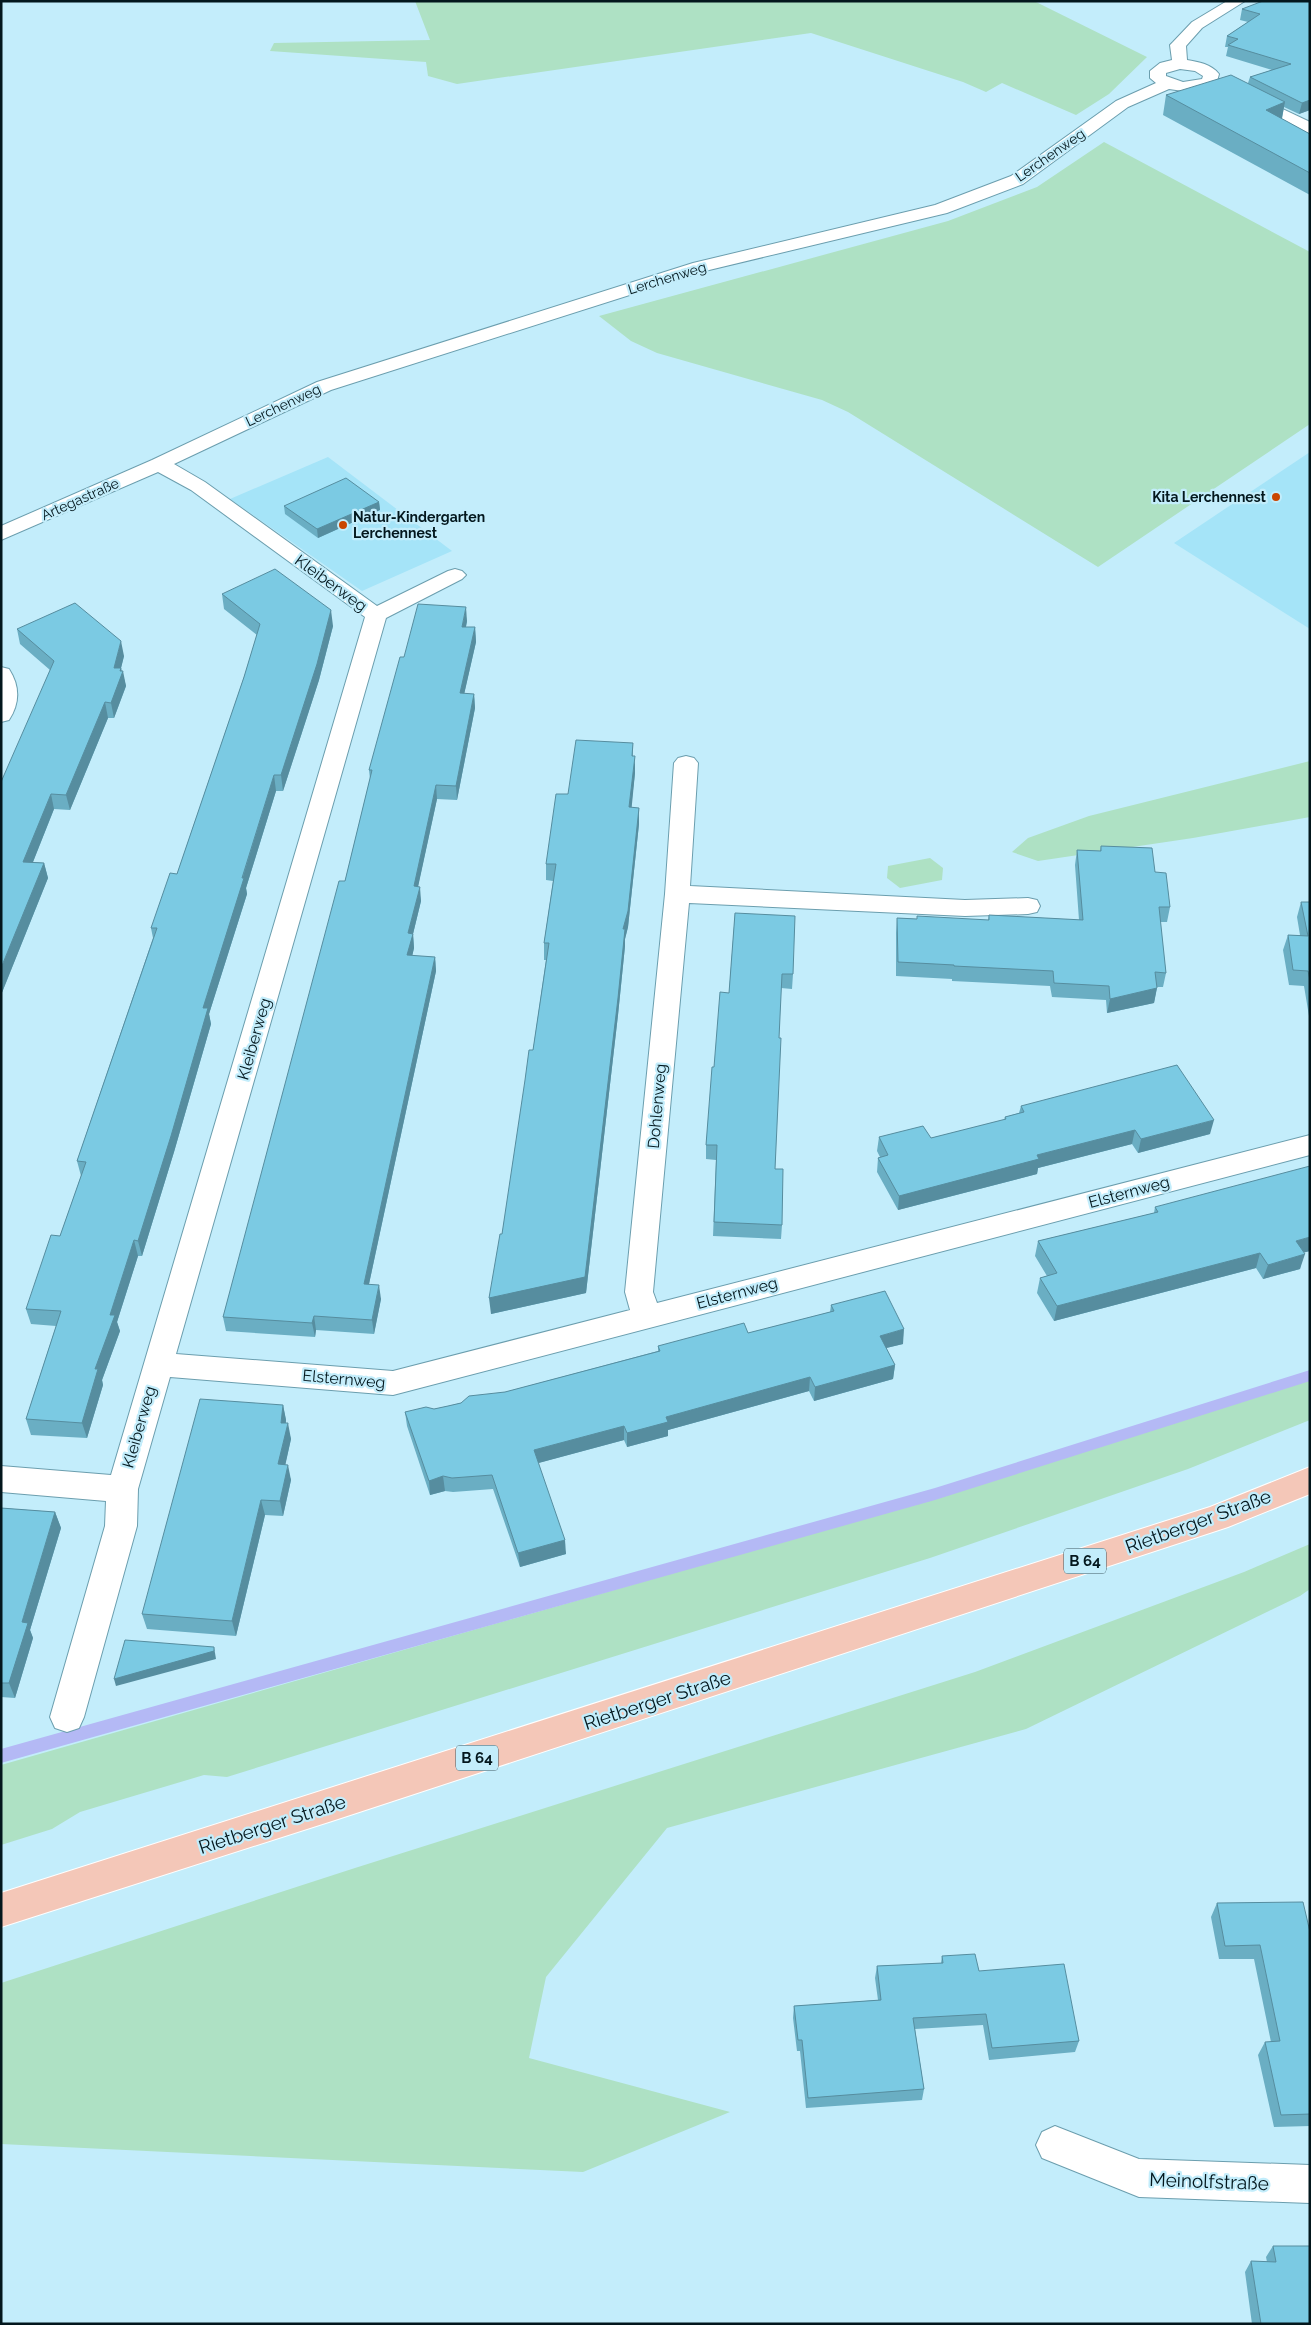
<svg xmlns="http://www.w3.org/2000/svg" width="1311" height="2325" viewBox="0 0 1311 2325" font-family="Raleway,sans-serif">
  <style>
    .built { fill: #a5e4f8 }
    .green { fill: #aee1c4 }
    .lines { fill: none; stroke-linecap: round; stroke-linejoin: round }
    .stream { fill: #b4b9f5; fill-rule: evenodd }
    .minor-casing { stroke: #6b9eae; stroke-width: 2 }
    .primary-casing { stroke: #fff; stroke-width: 2 }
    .minor { fill: #fff; fill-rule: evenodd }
    .primary { fill: #f4c7b8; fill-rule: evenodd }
    .wall { fill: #6aaec3 }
    .shaded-wall { fill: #568d9f }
    .building { fill: #7bcae3; stroke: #568d9f }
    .poi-dot { fill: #ca4500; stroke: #c3edfb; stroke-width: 2 }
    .labels { text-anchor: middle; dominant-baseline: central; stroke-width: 4.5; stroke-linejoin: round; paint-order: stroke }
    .far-street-label { font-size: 14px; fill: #03171d; stroke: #c3edfb }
    .far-poi-label { font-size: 14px; font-weight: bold; fill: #03171d; stroke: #c3edfb; text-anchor: end }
    .shield { fill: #c3edfb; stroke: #3d5760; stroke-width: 1 }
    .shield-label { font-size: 15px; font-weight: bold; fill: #03171d }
    .street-label { font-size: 16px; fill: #03171d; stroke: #c3edfb }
    .near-street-label { font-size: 19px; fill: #03171d; stroke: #c3edfb }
  </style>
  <rect width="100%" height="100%" fill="#c3edfb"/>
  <!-- built -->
  <g class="built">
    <path d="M1310,452V629L1174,543Z"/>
    <path d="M328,457L452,551L362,591L230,499Z"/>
  </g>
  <!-- green -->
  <g class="green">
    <path d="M415,1H1034L1147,57L1109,94L1076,115L1002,83L986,92L963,82L811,33L457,84L428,76L426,62L270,51L274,43L430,40Z"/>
    <path d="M1104,142L1310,252V424L1098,567L848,412L822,400L657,353L631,341L599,316L948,221L1037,187Z"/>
    <path d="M1310,761V817L1193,838L1038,861L1012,852L1028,838L1089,816Z"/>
    <path d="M930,858L943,868L942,880L900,888L887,878L888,866Z"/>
    <path d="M1310,1380V1420L1188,1469L930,1558L227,1777L204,1775L80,1812L52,1829L1,1845V1765L799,1537Z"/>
    <path d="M1310,1544V1589L1300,1596L1026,1729L667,1828L546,1977L529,2058L730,2112L583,2172L1,2144V1983L355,1868L975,1672L1244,1572Z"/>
  </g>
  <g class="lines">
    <!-- stream -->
    <path class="stream" d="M1310,1370V1381L935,1500L1,1763V1749L935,1488Z"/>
    <!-- minor casing -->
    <g class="minor-casing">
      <g id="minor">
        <path d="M1227,1H1245L1202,28L1186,46L1187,60C1199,62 1211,64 1219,74L1216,85L1190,92L1169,89L1128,107L1023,184L947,213L705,271L331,390L174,464L205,482L377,606L448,571L455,569L462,571L466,575L462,579L386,618L176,1354L393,1371L630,1310L625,1292L665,894L674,763L678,758L686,756L694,758L698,763L690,886L965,900L1028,898L1037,900L1040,906L1037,912L1028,914L965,916L689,903L653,1292L657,1303L1310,1135V1155L393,1395L170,1377L138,1489L137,1526L84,1717L79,1728L67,1732L55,1728L50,1717L105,1526L106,1501L1,1492V1466L111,1475L365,617L191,490L158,472L1,540V526L152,460L317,382L693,263L935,205L1011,176L1116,101L1156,83L1150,78V71L1160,63L1172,60L1170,45L1173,42L1192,22ZM1180,69L1195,71L1203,76L1202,79L1183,82L1166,76V73Z"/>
        <path d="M1251,94L1310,122V134L1245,102L1243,99L1245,96Z"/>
        <path d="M1,667L9,669C20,686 20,703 9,720L1,722Z"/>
        <path d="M1055,2126L1139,2159L1310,2165V2203L1139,2197L1042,2158L1036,2145L1042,2132Z"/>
      </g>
    </g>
    <!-- primary casing -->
    <g class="primary-casing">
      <path id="primary" d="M1310,1467V1494L1228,1527L335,1820L1,1927V1893L1210,1507Z"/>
    </g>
    <!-- minor -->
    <use href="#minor" class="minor"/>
    <!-- primary -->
    <use href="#primary" class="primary"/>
  </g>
  <!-- wall -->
  <g class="wall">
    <path d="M1310,1V110L1299,114L1284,107L1282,119L1310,134V195L1163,115L1166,95L1248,83L1250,77L1272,70L1226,56L1228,47H1225L1227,36L1248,22L1240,20L1242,9Z"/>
    <path d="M379,502L380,510L318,538L285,514L284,506Z"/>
    <path d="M222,594L333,626L319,680L283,791H276L246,888L247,894L209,1014L211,1024L174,1152L142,1256H138L117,1322L120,1331L102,1380L103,1385L87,1438L31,1435L26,1419L56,1326L31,1324L26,1309L60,1236L81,1176L77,1161L153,938L151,928L177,874L244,677L257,635L224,609Z"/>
    <path d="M467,621L466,627H475L476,642L464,694H474L475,708L457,800L437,799L418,886L421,901L413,934L414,948L412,956L435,957L436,971L369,1284L381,1299L374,1334L316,1330L315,1337L226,1331L223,1317L345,881L370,779L369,770L404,657Z"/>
    <path d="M17,629L124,656L121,668L126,686L114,718H108L70,810L54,809L33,862L44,863L48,878L1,995L50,670L20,644Z"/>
    <path d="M633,743V756L635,773L631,808H639V824L628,927L625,939V946L618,1015L586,1293L491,1314L502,1234L533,1050L546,960H544V943L553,881L546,880V864Z"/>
    <path d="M1101,846L1155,872L1170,907L1167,922H1160L1166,973L1163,987H1157L1154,1003L1107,1013L1106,1000L1052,997L1050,986L952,981V979L896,976V933L897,918L916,919L988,920L989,915L1079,920L1075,865L1077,850L1100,851Z"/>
    <path d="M1301,902H1310V1022L1304,986L1289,985L1283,950L1288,935H1300L1297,917Z"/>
    <path d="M735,913L793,974L792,989L781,988L779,1038L775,1169L782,1225L781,1239L713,1236L716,1160L706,1159V1145L714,1067L729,993Z"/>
    <path d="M1021,1106L1210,1134L1138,1153L1132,1144L1038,1168L1037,1174L898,1210L877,1172L878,1158L880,1157L877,1151L879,1137L931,1138L1004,1120L1005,1117L1019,1113Z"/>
    <path d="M1155,1207L1310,1251L1303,1252L1300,1269L1263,1279L1256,1268L1054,1321L1037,1293L1040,1278L1047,1276L1035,1256L1038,1241L1154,1213Z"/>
    <path d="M831,1305L903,1344L886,1348L895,1365L893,1379L814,1401L809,1391L668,1430V1436L627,1447L624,1440L538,1463L566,1554L520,1567L493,1489L453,1492L445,1491L430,1495L407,1426L405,1412L434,1409L448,1406L505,1392L658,1351V1346L748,1333L830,1312Z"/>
    <path d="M283,1405L286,1420V1423L291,1439L285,1465L291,1480L283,1516L265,1515L236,1636L147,1629L142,1614Z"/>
    <path d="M1,1508L55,1512L61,1528L30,1630L33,1638L15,1698L1,1697Z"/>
    <path d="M1217,1903L1310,1932V2126L1274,2127L1258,2055L1265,2042H1271L1254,1959H1219L1211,1917Z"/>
    <path d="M942,1956L979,1971L1079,2041L1075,2052L989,2060L983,2025L915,2029L924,2089L922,2100L806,2108L800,2051H797L793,2018L794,2006L878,2000L875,1978L877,1966L941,1963Z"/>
    <path d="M1273,2246L1310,2324H1252L1245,2272L1251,2261L1267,2262L1266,2257Z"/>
  </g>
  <!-- shaded-wall -->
  <g class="shaded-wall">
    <path d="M1310,100V110L1299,114L1302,103Z"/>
    <path d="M1285,102L1281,122L1266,110Z"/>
    <path d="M379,502L380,510L318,538L317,529Z"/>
    <path d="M466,607L467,621L463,641L462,627Z"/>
    <path d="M331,610L333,626L319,680L283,791L281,775Z"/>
    <path d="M475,627L476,642L461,708L460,693Z"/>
    <path d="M121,641L124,656L121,668L122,674L123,671L126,686L114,718L111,703L114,668Z"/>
    <path d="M474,694L475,708L457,800L456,786Z"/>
    <path d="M105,702L108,718L70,810L66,795Z"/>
    <path d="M635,756V773L630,824L629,807Z"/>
    <path d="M274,775L276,791L246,888L247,894L209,1014L211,1024L174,1152L142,1256L138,1241L203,1008Z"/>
    <path d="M436,785L437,799L415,901L414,886Z"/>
    <path d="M51,794L54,809L27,877L23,862Z"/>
    <path d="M639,808V824L628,927L625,939V946L618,1015L586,1293L491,1314L489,1298L623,929Z"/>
    <path d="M44,863L48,878L1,995V968Z"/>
    <path d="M420,887L421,901L413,934L414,948L409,970L407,955L408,933Z"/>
    <path d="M435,957L436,971L366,1298L364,1284Z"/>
    <path d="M1157,988L1154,1003L1107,1013L1110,999Z"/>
    <path d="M1214,1120L1210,1134L1138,1153L1141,1139Z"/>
    <path d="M1135,1130L1132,1144L1038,1168L1037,1174L898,1210L899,1196L1037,1155Z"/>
    <path d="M1310,1237V1251L1291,1256L1296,1241Z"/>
    <path d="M134,1240L138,1256L117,1322L120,1331L102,1380L103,1385L87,1438L82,1423L95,1369L110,1315Z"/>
    <path d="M1260,1253L1256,1268L1054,1321L1057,1306Z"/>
    <path d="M1305,1254L1300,1269L1263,1279L1268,1265Z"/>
    <path d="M379,1285L381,1299L374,1334L372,1320Z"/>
    <path d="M314,1316L316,1330L315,1337L312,1323Z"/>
    <path d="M904,1329L903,1344L878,1350L880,1336Z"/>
    <path d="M895,1365L893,1379L814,1401L815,1387Z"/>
    <path d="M810,1377L809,1391L668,1430V1436L627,1447V1433L666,1417Z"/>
    <path d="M283,1405L286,1420L284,1438L281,1423Z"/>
    <path d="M288,1423L291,1439L282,1480L278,1464Z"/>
    <path d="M624,1426V1440L535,1464L534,1450Z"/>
    <path d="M288,1465L291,1480L283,1516L280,1501Z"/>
    <path d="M443,1476L445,1491L430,1495L429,1481Z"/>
    <path d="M261,1500L265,1515L236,1636L232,1621Z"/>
    <path d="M55,1512L61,1528L30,1630L33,1638L15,1698L9,1683L22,1622Z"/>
    <path d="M565,1540L566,1554L520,1567L518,1553Z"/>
    <path d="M214,1647L216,1659L116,1686L114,1679Z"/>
  </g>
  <!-- building -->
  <g class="building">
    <path d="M1263,1H1310V100L1302,103L1250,77L1291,64L1228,45L1238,39L1227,36L1260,14L1242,9Z"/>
    <path d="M1231,75L1285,102L1266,110L1310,134V173L1166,95Z"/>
    <path d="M346,478L379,502L317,529L284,506Z"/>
    <path d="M275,569L331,610L317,664L281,775H274L242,878H244L203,1008H208L171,1136L138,1241L134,1240L110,1315H115L95,1369H98L82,1423L26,1419L61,1311L26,1309L51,1235L60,1236L86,1162L77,1161L157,928H151L170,873L177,874L244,677L260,624L222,594Z"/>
    <path d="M75,603L121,641L114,668H121L120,671H123L111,703L105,702L66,795L51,794L23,862L44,863L1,968V782L54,661L17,629Z"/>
    <path d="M418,604L466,607L462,627H475L460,693L474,694L456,786L436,785L414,886L420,887L408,933L413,934L407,955L435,957L364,1284L379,1285L372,1320L314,1316L312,1323L223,1317L339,881H345L372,770H369L400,657H404Z"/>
    <path d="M576,740L633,743L632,756H635L629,807L639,808L628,911L623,929H625L618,998L585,1277L489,1298L500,1234H502L525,1080L529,1050H533L549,943H544L556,864H546L556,794H568Z"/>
    <path d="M1101,846L1152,848L1155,872L1166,873L1170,907H1159L1166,973L1155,972L1157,988L1110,999L1109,986L1054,983L1053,971L954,966V965L898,962L897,918L917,919V916L989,920V915L1083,920L1077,850L1101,851Z"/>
    <path d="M1301,902H1310V980L1308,971L1293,970L1288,935L1308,936Z"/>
    <path d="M735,913L795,916L793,974H782L779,1038H781L775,1169H783L782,1225L714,1222L717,1145H706L712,1067H714L720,992L729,993Z"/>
    <path d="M1177,1065L1214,1120L1141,1139L1135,1130L1037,1155L1039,1159L899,1196L878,1158L888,1155L879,1137L923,1126L931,1138L1006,1119L1005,1117L1024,1112L1021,1106Z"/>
    <path d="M1310,1166V1237L1296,1241L1305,1254L1268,1265L1260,1253L1057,1306L1040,1278L1057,1273L1038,1241L1158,1212L1155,1207Z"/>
    <path d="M885,1291L904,1329L880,1336L895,1365L815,1387L810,1377L666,1417L668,1422L627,1433L624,1426L534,1450L565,1540L518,1553L492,1475L452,1478L443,1476L429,1481L405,1412L426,1407L434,1409L448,1406L461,1403L469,1396L505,1392L660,1351L658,1346L744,1323L748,1333L834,1311L831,1305Z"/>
    <path d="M200,1399L283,1405L281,1423H288L278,1464L288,1465L280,1501L261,1500L232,1621L142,1614Z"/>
    <path d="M1,1508L55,1512L22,1622L28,1623L9,1683H1Z"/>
    <path d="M125,1640L214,1647V1651L114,1679Z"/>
    <path d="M1303,1902L1310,1932V2114L1281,2115L1265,2042L1280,2041L1260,1945L1225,1946L1217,1903Z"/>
    <path d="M975,1954L979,1971L1064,1964L1079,2041L992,2048L986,2014L913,2018L924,2089L808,2098L802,2040H798L794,2006L881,2000L877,1966L943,1963L942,1956Z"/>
    <path d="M1273,2246H1310V2324H1261L1251,2261L1276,2262Z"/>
  </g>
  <!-- markers -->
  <g class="poi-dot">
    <circle cx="1276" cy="497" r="5"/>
    <circle cx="343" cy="525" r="5"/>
  </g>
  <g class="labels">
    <!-- far-street labels -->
    <g class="far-street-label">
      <text transform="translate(1050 155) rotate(-35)">Lerchenweg</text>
      <text transform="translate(667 278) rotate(-17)">Lerchenweg</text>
      <text transform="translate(283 405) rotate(-25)">Lerchenweg</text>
      <text transform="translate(80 499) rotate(-24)">Artegastraße</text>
    </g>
    <!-- far-poi labels -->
    <g class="far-poi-label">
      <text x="1266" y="497">Kita Lerchennest</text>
      <text x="353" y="517" text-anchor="start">Natur-Kindergarten<tspan x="353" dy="16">Lerchennest</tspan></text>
    </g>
    <!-- shield labels -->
    <g class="shield">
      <rect x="1064" y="1548.5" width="42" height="25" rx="4"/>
      <rect x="456" y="1745.5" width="42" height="25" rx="4"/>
    </g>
    <g class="shield-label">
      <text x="1085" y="1561">B 64</text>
      <text x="477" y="1758">B 64</text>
    </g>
    <!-- street labels -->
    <g class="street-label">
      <text transform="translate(331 583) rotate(36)">Kleiberweg</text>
      <text transform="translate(254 1039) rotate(-74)">Kleiberweg</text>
      <text transform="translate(657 1106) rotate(-85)">Dohlenweg</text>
      <text transform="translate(1129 1192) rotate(-15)">Elsternweg</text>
      <text transform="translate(737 1293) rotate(-15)">Elsternweg</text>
      <text transform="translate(344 1379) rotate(5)">Elsternweg</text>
      <text transform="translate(139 1427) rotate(-74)">Kleiberweg</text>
    </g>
    <!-- near-street labels -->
    <g class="near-street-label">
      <text transform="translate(1198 1521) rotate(-20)">Rietberger Straße</text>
      <text transform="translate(657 1700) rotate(-18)">Rietberger Straße</text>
      <text transform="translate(272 1824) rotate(-18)">Rietberger Straße</text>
      <text transform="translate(1209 2181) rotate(2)">Meinolfstraße</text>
    </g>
  </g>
  <!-- border -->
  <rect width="1311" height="2325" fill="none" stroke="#03171d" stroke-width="5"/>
</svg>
